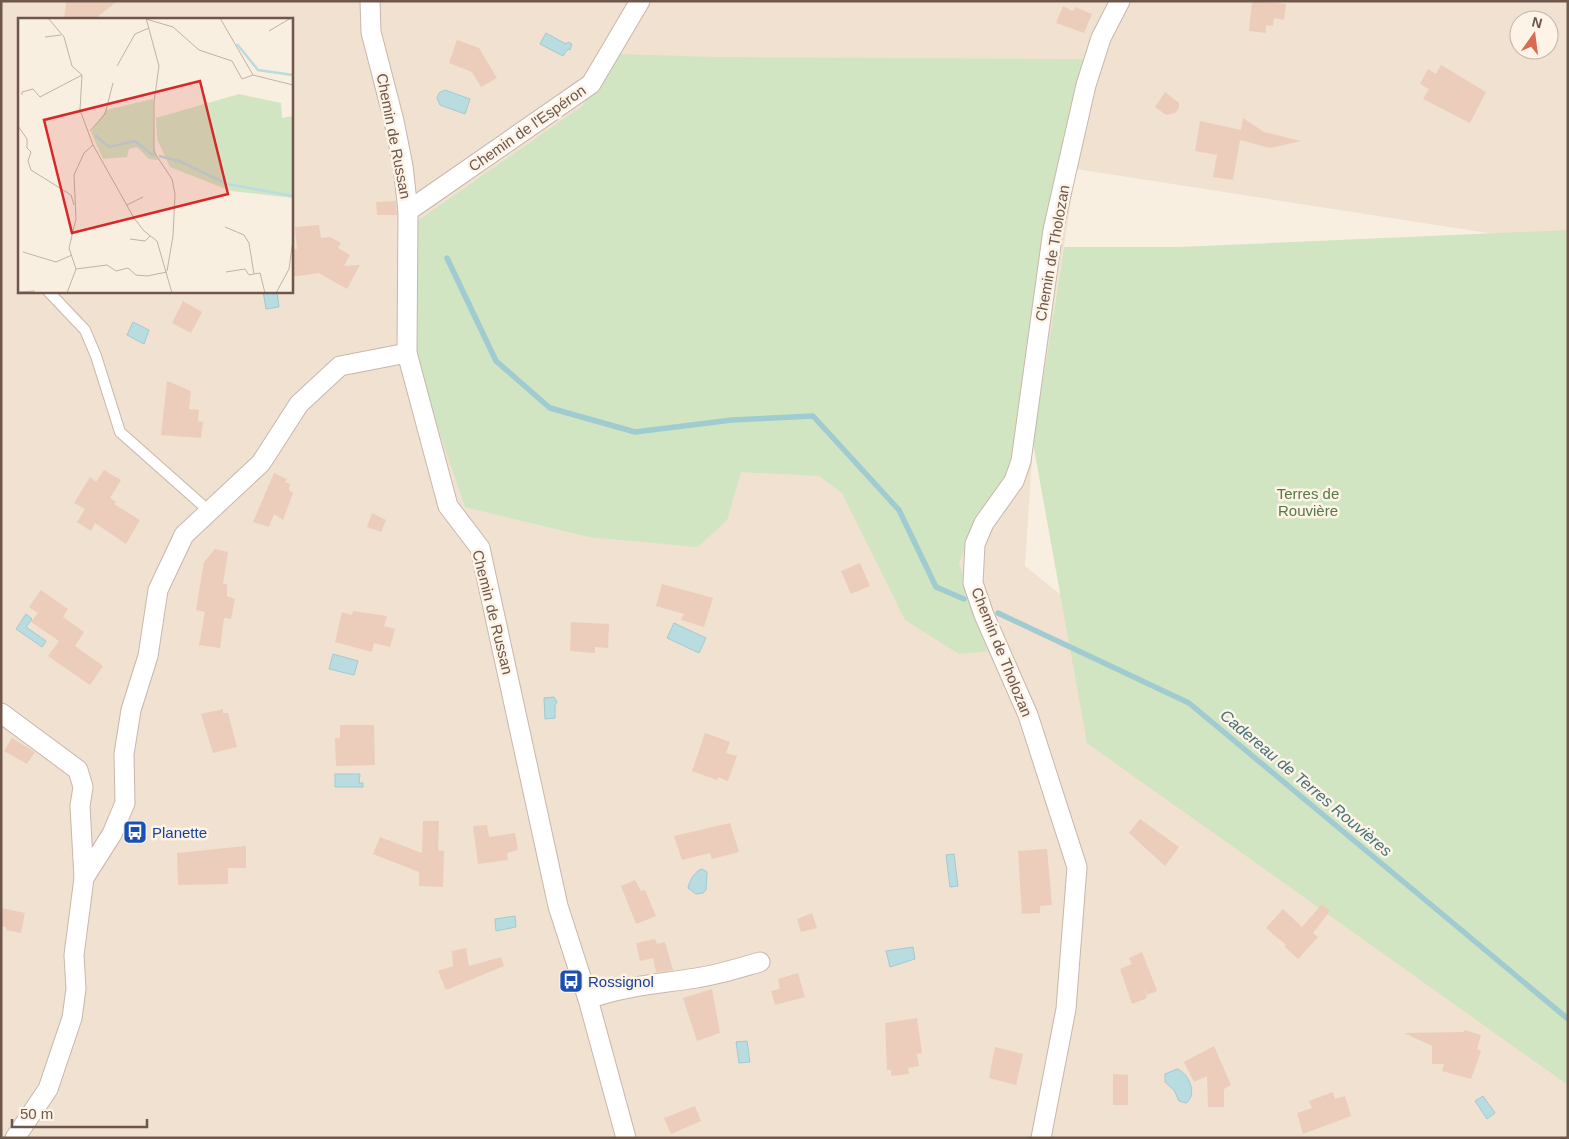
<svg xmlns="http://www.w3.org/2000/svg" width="1569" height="1139" viewBox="0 0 1569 1139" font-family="Helvetica,sans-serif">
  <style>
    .residential { fill: #f0e1d1; fill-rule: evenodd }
    .green { fill: #d1e5c2 }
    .water { fill: #b8dce0; stroke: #a0cbd1 }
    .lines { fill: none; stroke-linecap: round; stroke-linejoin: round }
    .stream { stroke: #a0cbd1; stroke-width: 5.5 }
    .building { fill: #eccdbc }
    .lane-casing { stroke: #c8b7aa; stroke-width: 12 }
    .street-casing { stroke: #c8b7aa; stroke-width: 21 }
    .lane { stroke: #fff; stroke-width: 10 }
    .street { stroke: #fff; stroke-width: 19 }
    .labels { text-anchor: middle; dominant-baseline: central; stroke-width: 5; stroke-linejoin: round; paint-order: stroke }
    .street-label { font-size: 15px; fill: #6e564b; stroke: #fdf3e7 }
    .park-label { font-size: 15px; fill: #577947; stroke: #fdf3e7 }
    .transit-label { font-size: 15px; fill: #164399; stroke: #fdf3e7; text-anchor: start }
    .water-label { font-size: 16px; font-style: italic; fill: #447279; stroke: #fdf3e7 }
    .inset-river { fill: none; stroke: #b8dce0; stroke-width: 2.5 }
    .inset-road { fill: none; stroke: #c1b2a5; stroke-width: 1 }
    .view { fill: #d62828; fill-opacity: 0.15; stroke: #d62828; stroke-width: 2.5 }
    .inset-edge { fill: none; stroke: #6e564b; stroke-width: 2.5 }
  </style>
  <rect width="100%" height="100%" fill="#f9efe1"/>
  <!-- residential -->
  <path class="residential" d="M1,1H1568V255L1488,233L1076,169L1033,443L1025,566L1568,1003V1138H1ZM19,19H291V291H19ZM1519,20H1549V50H1519Z"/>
  <!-- green -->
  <g class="green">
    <path d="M617,54L715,57L1083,59L1029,343L1010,470L978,517L959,563L987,651L959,654L905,620L842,493L819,476L741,472L727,520L698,547L589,537L465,507L423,384L416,344V222L582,106Z"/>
    <path d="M1568,230V1085L1087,743L1033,443L1064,247H1178Z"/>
  </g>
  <!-- water -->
  <g class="water">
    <path d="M546,33L566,44L568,42L572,44L570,50L568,49L563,56L540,44Z"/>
    <path d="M445,90L470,99L465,114L440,105L437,98L439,93Z"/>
    <path d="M263,291H277L279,307L266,309Z"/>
    <path d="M133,322L149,330L144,344L127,335Z"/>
    <path d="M26,614L32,619L26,627L46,641L42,647L16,629Z"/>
    <path d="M674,623L706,638L699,653L667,638Z"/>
    <path d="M333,654L358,661L354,675L329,669Z"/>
    <path d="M554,697L557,702L555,705V718L545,719L544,698Z"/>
    <path d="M360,774L359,783H363V787H335V774Z"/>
    <path d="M954,854L958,886L950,887L946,855Z"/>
    <path d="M702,869L707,872L706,890L703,893L696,894L688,888C689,881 695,871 702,869Z"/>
    <path d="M515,916L516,927L496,931L495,919Z"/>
    <path d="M913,947L915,959L890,967L886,951Z"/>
    <path d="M747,1041L750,1062L739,1063L736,1042Z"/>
    <path d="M1177,1069C1189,1073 1198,1095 1186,1103L1179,1101L1174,1090L1165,1082V1074Z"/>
    <path d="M1483,1096L1495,1113L1487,1119L1475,1101Z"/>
  </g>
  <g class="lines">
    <!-- stream -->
    <g class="stream">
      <path d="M447,258L496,361L550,408L635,432L732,420L813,416L899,510L936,587L964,599"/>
      <path d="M998,613L1189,703L1568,1019"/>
    </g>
  </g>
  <!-- building -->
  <g class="building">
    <path d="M69,1H117L95,19H64L66,2Z"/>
    <path d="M1252,1L1286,4L1284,20L1274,18L1273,26L1266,25V33L1249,31Z"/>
    <path d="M1063,6L1073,11L1075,7L1092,14L1084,33L1056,23Z"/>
    <path d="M457,40L479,48L497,78L481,87L472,72L449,63Z"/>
    <path d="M1441,65L1486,92L1470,123L1423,99L1429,89L1420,84L1428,69L1436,74Z"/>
    <path d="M1165,92L1179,103V108L1175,113L1166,115L1155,107Z"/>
    <path d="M1243,118L1264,132L1301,141L1270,148L1240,140L1233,180L1213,177L1217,155L1195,151L1200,121L1241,130Z"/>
    <path d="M396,201L397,215H377L376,202Z"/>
    <path d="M319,225L321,238L330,237L341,243L338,248L350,255L344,266L360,265L347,289L319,273L291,277V250L297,249L295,227Z"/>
    <path d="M183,301L202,312L191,333L172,323Z"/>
    <path d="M167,381L191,391L189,409L199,410L198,421L203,422L201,438L161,435Z"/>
    <path d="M104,470L121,480L110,498L116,502L114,504L140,520L126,544L95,523L91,531L77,522L85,509L74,503L90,477L96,482Z"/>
    <path d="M274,473L287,479L285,482L290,484L289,490L293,493L283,520L274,514L269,527L253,522Z"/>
    <path d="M372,513L386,520L381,532L367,527Z"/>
    <path d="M215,549L228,552L223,584H227V596L235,599L231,619L224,618L220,648L199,645L205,612L196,610L204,562Z"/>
    <path d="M860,563L870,586L851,594L841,571Z"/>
    <path d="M662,584L713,598L704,627L681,620L684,614L656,606Z"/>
    <path d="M41,590L68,609L63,617L84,632L75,646L103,666L90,685L48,656L59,641L31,622L38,613L29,607Z"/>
    <path d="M353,611L387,616L384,626L395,629L390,647L374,643L372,652L335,642L342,612L352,615Z"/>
    <path d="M571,622L609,624L608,648L595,647V653L570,651Z"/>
    <path d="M223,709V713H228L237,747L213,753L201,714Z"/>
    <path d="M340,725H374L375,765L336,766L335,738H340Z"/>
    <path d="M705,733L730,742L726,753L737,756L728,781L718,777L717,780L692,771Z"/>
    <path d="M12,738L35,752L27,764L4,751Z"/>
    <path d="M1140,819L1179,847L1165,866L1129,833Z"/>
    <path d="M423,821H439L438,850L444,851L443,887L419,886V872L373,854L380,837L422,853Z"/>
    <path d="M730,823L739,852L712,859L710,853L682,860L674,836Z"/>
    <path d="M487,825L489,837L515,833L518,850L507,853L508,860L478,864L473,826Z"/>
    <path d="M246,846V868H228V884L178,885L177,853Z"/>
    <path d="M1047,849L1052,905L1040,906V913L1022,914L1018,851Z"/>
    <path d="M635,880L641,891L645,890L656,916L636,924L621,886Z"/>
    <path d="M1322,904L1330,911L1313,933L1318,937L1298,959L1284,946L1286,945L1266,928L1283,909L1302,927Z"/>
    <path d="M1,908L25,913L21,933L6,930V927L1,926Z"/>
    <path d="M812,913L817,928L801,932L797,919Z"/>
    <path d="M655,939L657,944L665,942L673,970L656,972L653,958L640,961L636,943Z"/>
    <path d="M466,948L469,966L501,957L504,966L446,990L438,971L453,966L452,951Z"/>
    <path d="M1142,952L1157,991L1147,995L1144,988L1147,998L1132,1004L1120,969L1132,964L1129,958Z"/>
    <path d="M798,973L805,997L775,1005L771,991L780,989L778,979Z"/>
    <path d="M712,989L720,1033L697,1041L683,998Z"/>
    <path d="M917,1018L922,1053L917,1054L919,1066L908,1068L909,1074L891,1076V1070H887L885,1023Z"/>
    <path d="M1464,1030L1481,1035L1477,1049L1481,1051L1471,1079L1442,1071L1444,1064H1432V1046L1404,1033L1464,1032Z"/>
    <path d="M1214,1046L1231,1085L1224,1089V1107H1208L1207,1076L1194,1082L1184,1062Z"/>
    <path d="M995,1047L1023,1054L1016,1085L989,1078Z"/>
    <path d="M1113,1074L1128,1075V1105H1113Z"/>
    <path d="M1333,1092L1335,1099L1345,1096L1351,1116L1303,1134L1297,1113L1312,1108L1309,1101Z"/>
    <path d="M695,1106L701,1121L671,1134L664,1118Z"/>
  </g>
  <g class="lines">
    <!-- lane casing -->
    <g class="lane-casing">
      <path id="lane" d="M48,291L85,330L96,356L120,432L209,511"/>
    </g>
    <!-- street casing -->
    <g class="street-casing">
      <g id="street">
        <path d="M370,1L371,32L394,121L403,166L408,211L407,353L448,506L480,548L558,906L588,999L626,1138"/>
        <path d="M408,211L591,84L640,1"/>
        <path d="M1,713L78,770L83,787L80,806L84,878"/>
        <path d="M588,999C624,986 658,984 696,978C718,975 739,968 760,962"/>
        <path d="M15,1138L48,1089L72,1018L76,989L74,955L84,878L112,834L125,803L124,754L131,710L148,656L158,590L184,535L261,463L299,404L340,366L407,353"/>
        <path d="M1041,1138L1066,1009L1077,867L1028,715L984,615L973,583L975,544L984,523L1014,481L1021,461L1053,230L1086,85L1101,38L1120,1"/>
      </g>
    </g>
    <!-- lane -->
    <use href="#lane" class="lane"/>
    <!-- street -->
    <use href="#street" class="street"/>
  </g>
  <!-- icons -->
  <defs>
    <g id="bus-square" transform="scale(1.25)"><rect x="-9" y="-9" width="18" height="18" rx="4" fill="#1a4fb4" stroke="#fdf3e7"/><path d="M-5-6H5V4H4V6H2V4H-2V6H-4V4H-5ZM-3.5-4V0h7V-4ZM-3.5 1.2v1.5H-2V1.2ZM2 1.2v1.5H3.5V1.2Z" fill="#fff"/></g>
  </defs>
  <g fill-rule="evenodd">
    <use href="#bus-square" x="135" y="832"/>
    <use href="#bus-square" x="571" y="981"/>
  </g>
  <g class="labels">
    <!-- street labels -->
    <g class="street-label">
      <text transform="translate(527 128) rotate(-35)">Chemin de l'Espéron</text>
      <text transform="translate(394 136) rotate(79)">Chemin de Russan</text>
      <text transform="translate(1052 253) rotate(-80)">Chemin de Tholozan</text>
      <text transform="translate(493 612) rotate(76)">Chemin de Russan</text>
      <text transform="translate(1002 652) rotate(68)">Chemin de Tholozan</text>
    </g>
    <!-- park labels -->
    <g class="park-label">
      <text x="1308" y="493">Terres de<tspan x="1308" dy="17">Rouvière</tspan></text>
    </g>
    <!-- transit labels -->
    <g class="transit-label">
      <text x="152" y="832">Planette</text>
      <text x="588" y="981">Rossignol</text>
    </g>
    <!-- water labels -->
    <g class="water-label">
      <text transform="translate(1306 783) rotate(40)">Cadereau de Terres Rouvières</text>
    </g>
  </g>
  <!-- overview -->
  <g transform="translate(18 18)">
    <rect width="275" height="275" fill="#f9efe1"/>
    <path d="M221,76L263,85L264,100L275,98V180L213,173L152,149L139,121L138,100ZM135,81L136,129L140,142L131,141L119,129L111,131L109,139L85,141L73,114L88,92Z" fill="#d1e5c2"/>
    <path class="inset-river" d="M219,26L240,52L275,57M77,117L91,129L117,123L136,138M141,138L161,143L209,166L275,178"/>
    <path class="inset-road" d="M30,0L46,19L54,48L64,57L62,92L75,127L116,200L126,213L139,223L154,275M128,0L141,48L136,84V134L154,161L157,176L155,218L149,253M202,0L235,57M128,1L155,9L181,32L214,43L224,61L235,57L275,67M251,13L273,0M27,19L43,17M99,48L117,16L131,10M4,77V74L15,71L22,79L64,57M0,108L9,121V130L13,134L10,143L13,152L53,177L56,187M72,113L87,96L95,65M109,187L125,179M207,209L226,217L231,225L236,256L242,255L247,275M112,221L127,223L132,218M5,234L38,244L54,237M58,251L89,247L98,253L110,250L118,257L129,258L149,254M208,254L227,251L231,257L236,256M0,274L17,273M49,275L58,251L51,230L58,201L56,157L66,135L75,127M258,275L271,251L275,222"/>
    <path class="view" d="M182,63L210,176L54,215L26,102Z"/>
    <rect width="275" height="275" class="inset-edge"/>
  </g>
  <!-- border -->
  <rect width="1569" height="1139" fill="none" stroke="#6e564b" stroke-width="5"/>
  <!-- north arrow -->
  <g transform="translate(1534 35) rotate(14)"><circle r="24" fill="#fdf3e7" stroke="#c4b4a9"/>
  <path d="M0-4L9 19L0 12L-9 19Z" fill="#d86b51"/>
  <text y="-8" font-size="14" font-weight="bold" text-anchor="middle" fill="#6e564b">N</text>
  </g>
  <!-- scale -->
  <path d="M12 1119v8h135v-8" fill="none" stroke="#6e564b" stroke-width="2.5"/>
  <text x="20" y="1119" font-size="15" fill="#6e564b" stroke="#fdf3e7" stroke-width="4" paint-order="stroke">50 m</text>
</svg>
